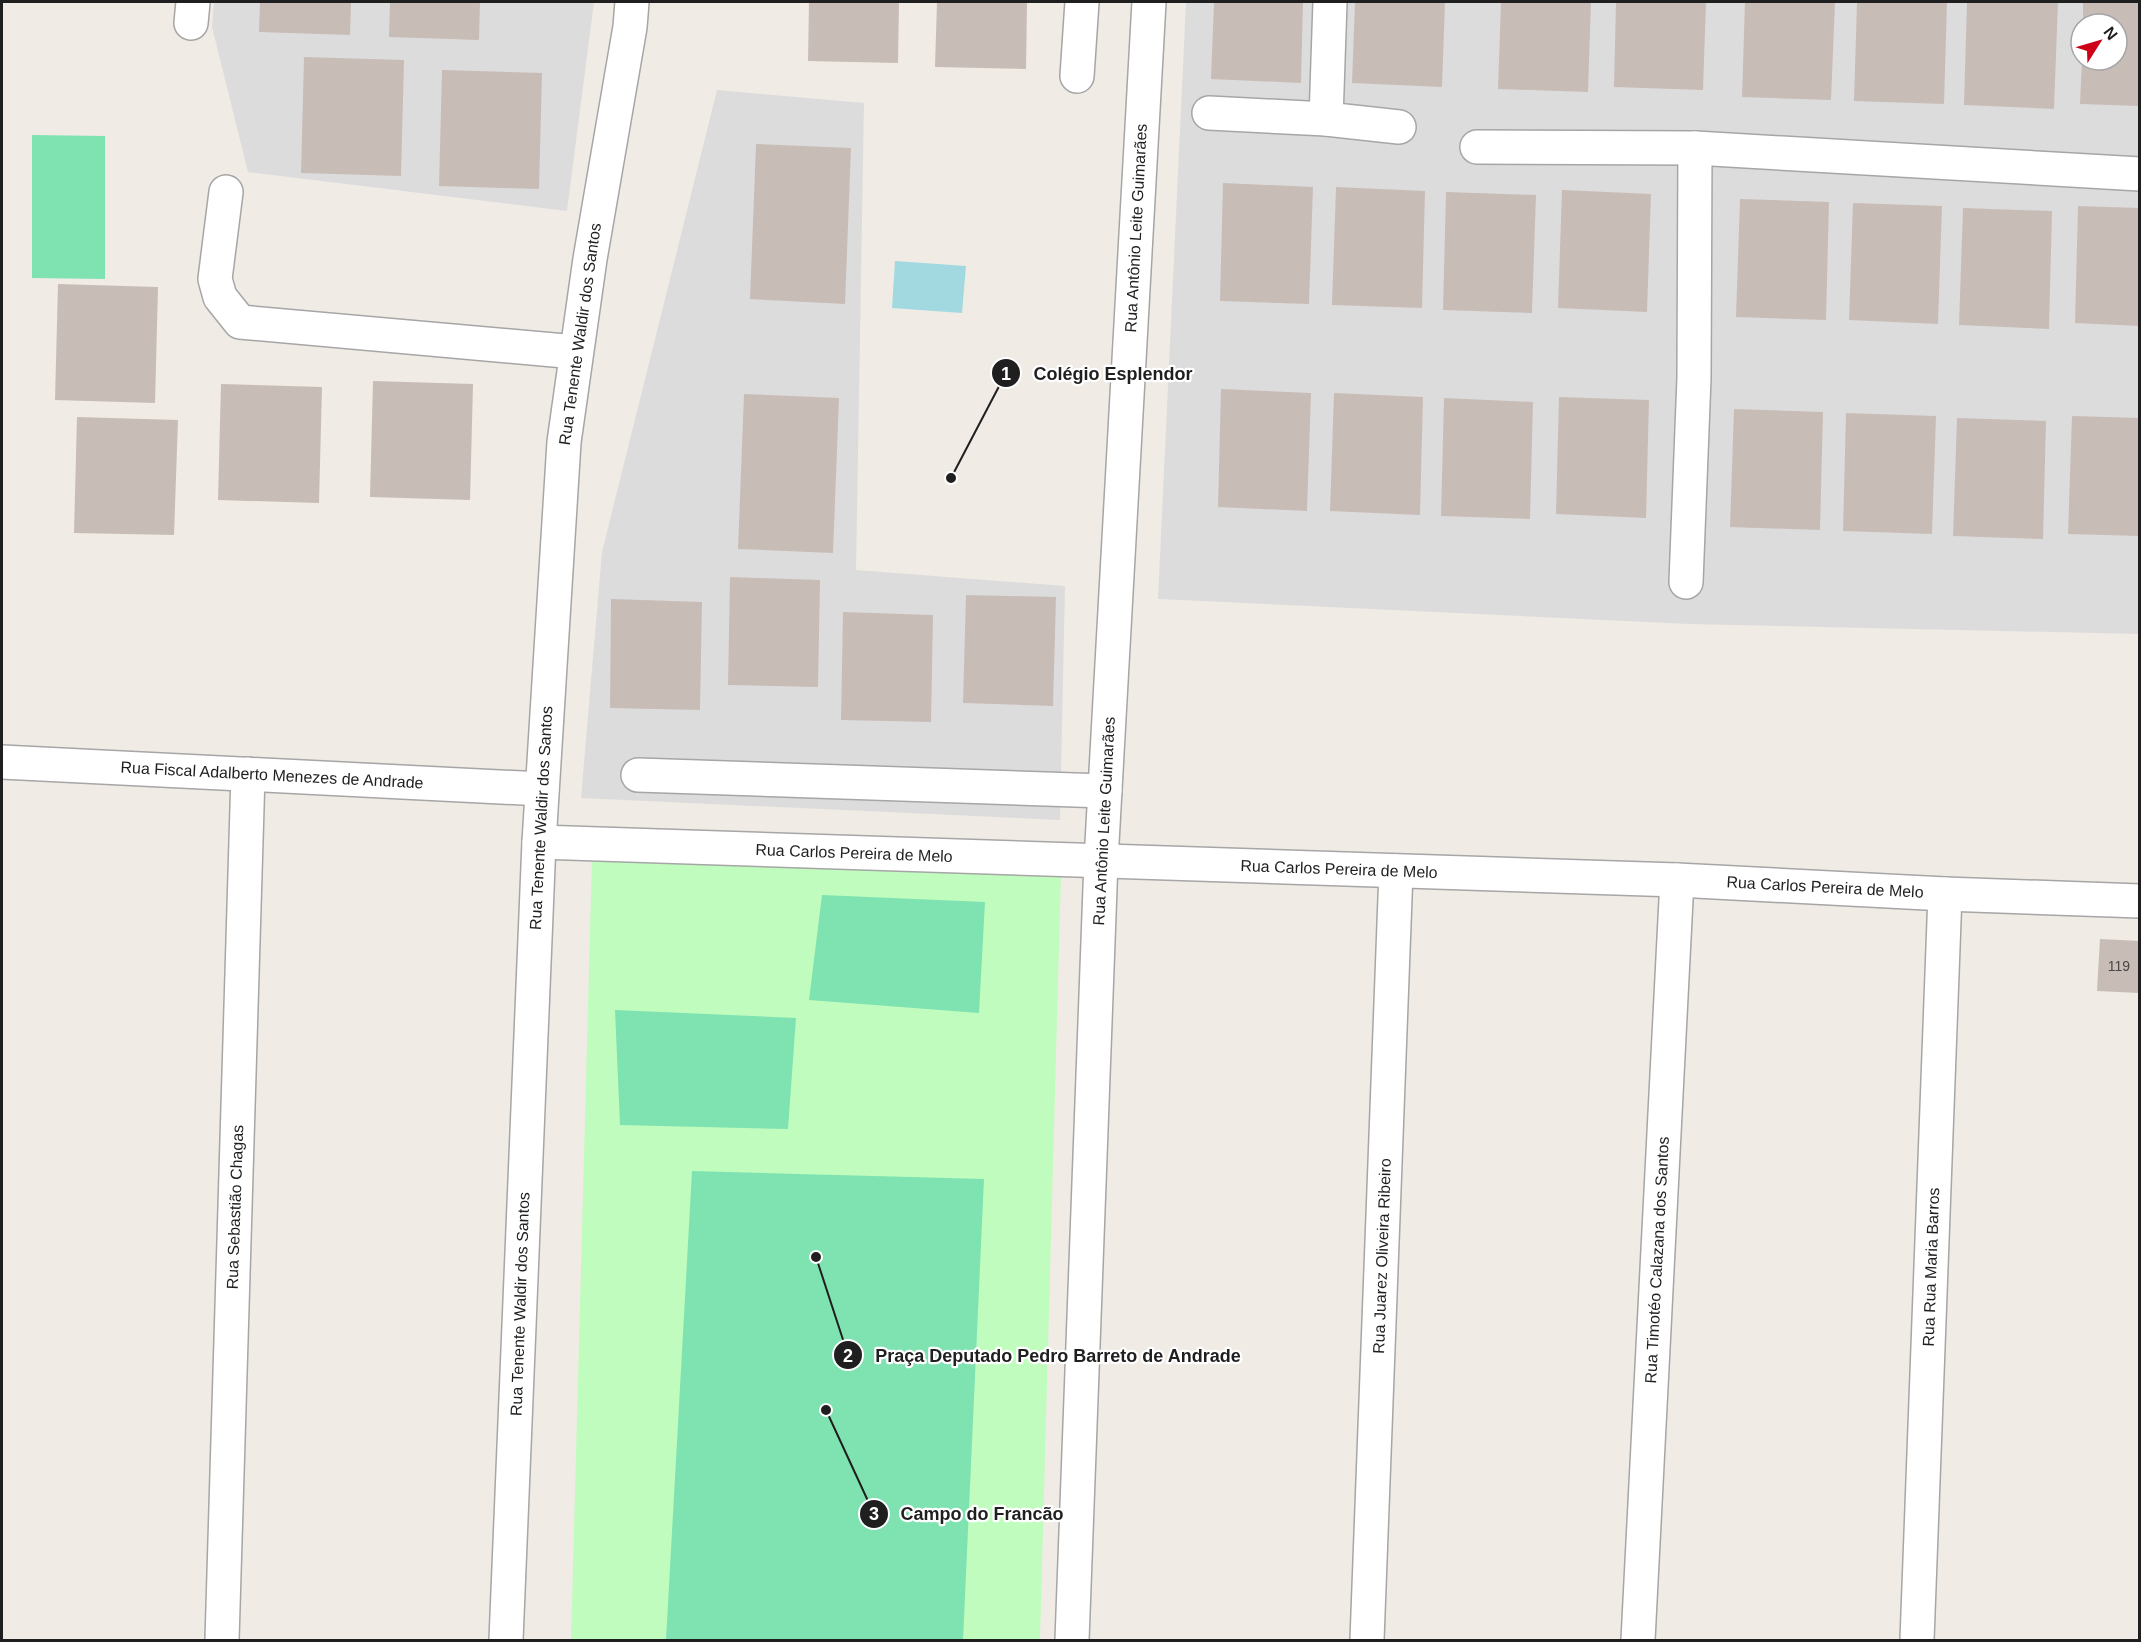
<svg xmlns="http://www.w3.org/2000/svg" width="2141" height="1642" viewBox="0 0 2141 1642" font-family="Arial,sans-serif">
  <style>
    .residential { fill: #dddcdc; fill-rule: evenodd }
    .park { fill: #c1fcbf }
    .pitch { fill: #7ee3b1 }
    .water { fill: #a2d9e0 }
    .building { fill: #c8bcb7 }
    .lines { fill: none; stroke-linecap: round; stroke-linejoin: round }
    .minor-casing { stroke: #a6a6a6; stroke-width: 36 }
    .minor { stroke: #fff; stroke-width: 33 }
    .labels { text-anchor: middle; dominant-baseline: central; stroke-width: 4.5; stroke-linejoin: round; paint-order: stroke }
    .number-label { font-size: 14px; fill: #494645 }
    .street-label { font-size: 16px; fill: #1f1f1f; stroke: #fff }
    .leader { fill: none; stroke: #1f1f1f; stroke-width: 2 }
    .callout-dot { fill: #1f1f1f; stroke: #fff; stroke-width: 2 }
    .mark-label { font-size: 18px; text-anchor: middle; font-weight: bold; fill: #fff }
    .callout-label { font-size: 18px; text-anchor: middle; font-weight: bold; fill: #1f1f1f; stroke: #fff; stroke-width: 4.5; stroke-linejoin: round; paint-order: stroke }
  </style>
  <rect width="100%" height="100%" fill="#f0ebe4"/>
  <!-- residential -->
  <g class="residential">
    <path d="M214,2H594L567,211L248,172L212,27Z"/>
    <path d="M1186,2H2139V634L1689,624L1158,599ZM2081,24H2117V60H2081Z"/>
    <path d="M717,90L864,103L856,570L1065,586L1060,820L581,798L602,552Z"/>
  </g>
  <!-- park -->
  <path class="park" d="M592,857L1061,873L1040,1640H571Z"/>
  <!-- pitch -->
  <g class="pitch">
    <path d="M32,135L105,136V279L32,278Z"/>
    <path d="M822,895L985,902L979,1013L809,1000Z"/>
    <path d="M615,1010L796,1018L788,1129L620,1125Z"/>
    <path d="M692,1171L984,1179L963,1640H666Z"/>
  </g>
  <!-- water -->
  <path class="water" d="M895,261L966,266L962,313L892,308Z"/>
  <!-- building -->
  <g class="building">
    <path d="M260,2H351L350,35L259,32Z"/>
    <path d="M390,2H480L479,40L389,37Z"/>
    <path d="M809,2H899L898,63L808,61Z"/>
    <path d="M937,2H1027L1026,69L935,67Z"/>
    <path d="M1214,2H1303L1301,83L1211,79Z"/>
    <path d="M1355,2H1445L1442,87L1352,83Z"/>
    <path d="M1501,2H1591L1588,92L1498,89Z"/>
    <path d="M1616,2H1706L1703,90L1614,87Z"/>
    <path d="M1745,2H1835L1831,100L1742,97Z"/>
    <path d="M1857,2H1947L1944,104L1854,101Z"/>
    <path d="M1967,2H2058L2054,109L1964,105Z"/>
    <path d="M2083,2H2140V106L2080,104L2082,60H2117V24H2083Z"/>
    <path d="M304,57L404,60L401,176L301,173Z"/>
    <path d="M442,70L542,73L539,189L439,186Z"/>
    <path d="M756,144L851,148L845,304L750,299Z"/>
    <path d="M1223,183L1313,187L1309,304L1220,301Z"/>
    <path d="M1336,187L1425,191L1422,308L1332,305Z"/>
    <path d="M1562,190L1651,194L1647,312L1558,308Z"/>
    <path d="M1446,192L1536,195L1532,313L1443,310Z"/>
    <path d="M1740,199L1829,202L1826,320L1736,317Z"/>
    <path d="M1853,203L1942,206L1938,324L1849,320Z"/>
    <path d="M2078,206L2140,208V326L2075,323Z"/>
    <path d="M1963,208L2052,211L2049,329L1959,325Z"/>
    <path d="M58,284L158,287L155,403L55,400Z"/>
    <path d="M373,381L473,384L470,500L370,497Z"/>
    <path d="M221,384L322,387L319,503L218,500Z"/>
    <path d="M1221,389L1311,393L1307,511L1218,507Z"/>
    <path d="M1334,393L1423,397L1420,515L1330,511Z"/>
    <path d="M744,394L839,398L833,553L738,549Z"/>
    <path d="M1559,397L1649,400L1646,518L1556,514Z"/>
    <path d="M1444,398L1533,402L1530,519L1441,516Z"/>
    <path d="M1734,409L1823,412L1820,530L1730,527Z"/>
    <path d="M1846,413L1936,416L1932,534L1843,531Z"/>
    <path d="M2072,416L2140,418V536L2068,534Z"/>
    <path d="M77,417L178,420L174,535L74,533Z"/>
    <path d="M1957,418L2046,421L2043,539L1953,536Z"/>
    <path d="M730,577L820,580L818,687L728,685Z"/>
    <path d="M966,595L1056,597L1053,706L963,703Z"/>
    <path d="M611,599L702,602L700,710L610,708Z"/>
    <path d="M843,612L933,615L931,722L841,720Z"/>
    <path d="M2100,939L2140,941V993L2097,991Z"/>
  </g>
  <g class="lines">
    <!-- minor casing -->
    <g class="minor-casing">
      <g id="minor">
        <path d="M191,23L193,2"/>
        <path d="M1077,76L1082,2"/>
        <path d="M1209,113L1326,119L1399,127"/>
        <path d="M1326,119L1330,2"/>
        <path d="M1477,147L1695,148L2140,174"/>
        <path d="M226,192L215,279L220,297L240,322L576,352"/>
        <path d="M1686,582L1694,378L1695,148"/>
        <path d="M2,762L542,789"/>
        <path d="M638,775L1105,791"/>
        <path d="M539,842L1677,880L1945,894L2140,901"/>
        <path d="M222,1640L248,774"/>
        <path d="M506,1640L539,842L564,442L590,259L630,27L632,2"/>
        <path d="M1072,1640L1101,861L1149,2"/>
        <path d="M1367,1640L1396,871"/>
        <path d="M1638,1640L1677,880"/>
        <path d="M1917,1640L1945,894"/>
      </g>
    </g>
    <!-- minor -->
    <use href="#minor" class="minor"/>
  </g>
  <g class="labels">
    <!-- number labels -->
    <g class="number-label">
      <text x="2119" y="966">119</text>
    </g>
    <!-- street labels -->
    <g class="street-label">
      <text transform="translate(1136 228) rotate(-87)">Rua Antônio Leite Guimarães</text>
      <text transform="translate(580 334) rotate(-82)">Rua Tenente Waldir dos Santos</text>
      <text transform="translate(272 775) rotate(3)">Rua Fiscal Adalberto Menezes de Andrade</text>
      <text transform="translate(541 818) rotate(-87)">Rua Tenente Waldir dos Santos</text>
      <text transform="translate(1104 821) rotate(-87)">Rua Antônio Leite Guimarães</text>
      <text transform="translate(854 853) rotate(2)">Rua Carlos Pereira de Melo</text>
      <text transform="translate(1339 869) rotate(2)">Rua Carlos Pereira de Melo</text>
      <text transform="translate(1825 887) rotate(3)">Rua Carlos Pereira de Melo</text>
      <text transform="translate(235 1207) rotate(-88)">Rua Sebastião Chagas</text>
      <text transform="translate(1382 1256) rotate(-88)">Rua Juarez Oliveira Ribeiro</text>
      <text transform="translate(1657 1260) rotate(-87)">Rua Timotéo Calazana dos Santos</text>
      <text transform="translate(1931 1267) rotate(-88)">Rua Rua Maria Barros</text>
      <text transform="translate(520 1304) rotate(-88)">Rua Tenente Waldir dos Santos</text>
    </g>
  </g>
  <!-- callouts -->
  <path class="leader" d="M951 478L1006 373M816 1257L848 1355M826 1410L874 1514"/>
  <g class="callout-dot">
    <circle cx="951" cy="478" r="6"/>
    <circle cx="816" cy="1257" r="6"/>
    <circle cx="826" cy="1410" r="6"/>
    <circle cx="1006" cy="373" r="15"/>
    <circle cx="848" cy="1355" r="15"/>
    <circle cx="874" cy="1514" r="15"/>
  </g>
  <g class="mark-label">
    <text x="1006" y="380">1</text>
    <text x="848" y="1362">2</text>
    <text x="874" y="1520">3</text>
  </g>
  <g class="callout-label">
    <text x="1113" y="380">Colégio Esplendor</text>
    <text x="1058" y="1362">Praça Deputado Pedro Barreto de Andrade</text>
    <text x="982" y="1520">Campo do Francão</text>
  </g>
  <!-- border -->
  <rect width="2141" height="1642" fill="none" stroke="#1f1f1f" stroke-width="6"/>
  <!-- north arrow -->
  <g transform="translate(2099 42) rotate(53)"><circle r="28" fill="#ffffff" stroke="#a5a5a5" stroke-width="1.5"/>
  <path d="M0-4.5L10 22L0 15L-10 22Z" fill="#cd0017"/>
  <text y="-9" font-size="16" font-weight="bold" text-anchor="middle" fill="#1f1f1f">N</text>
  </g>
</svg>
